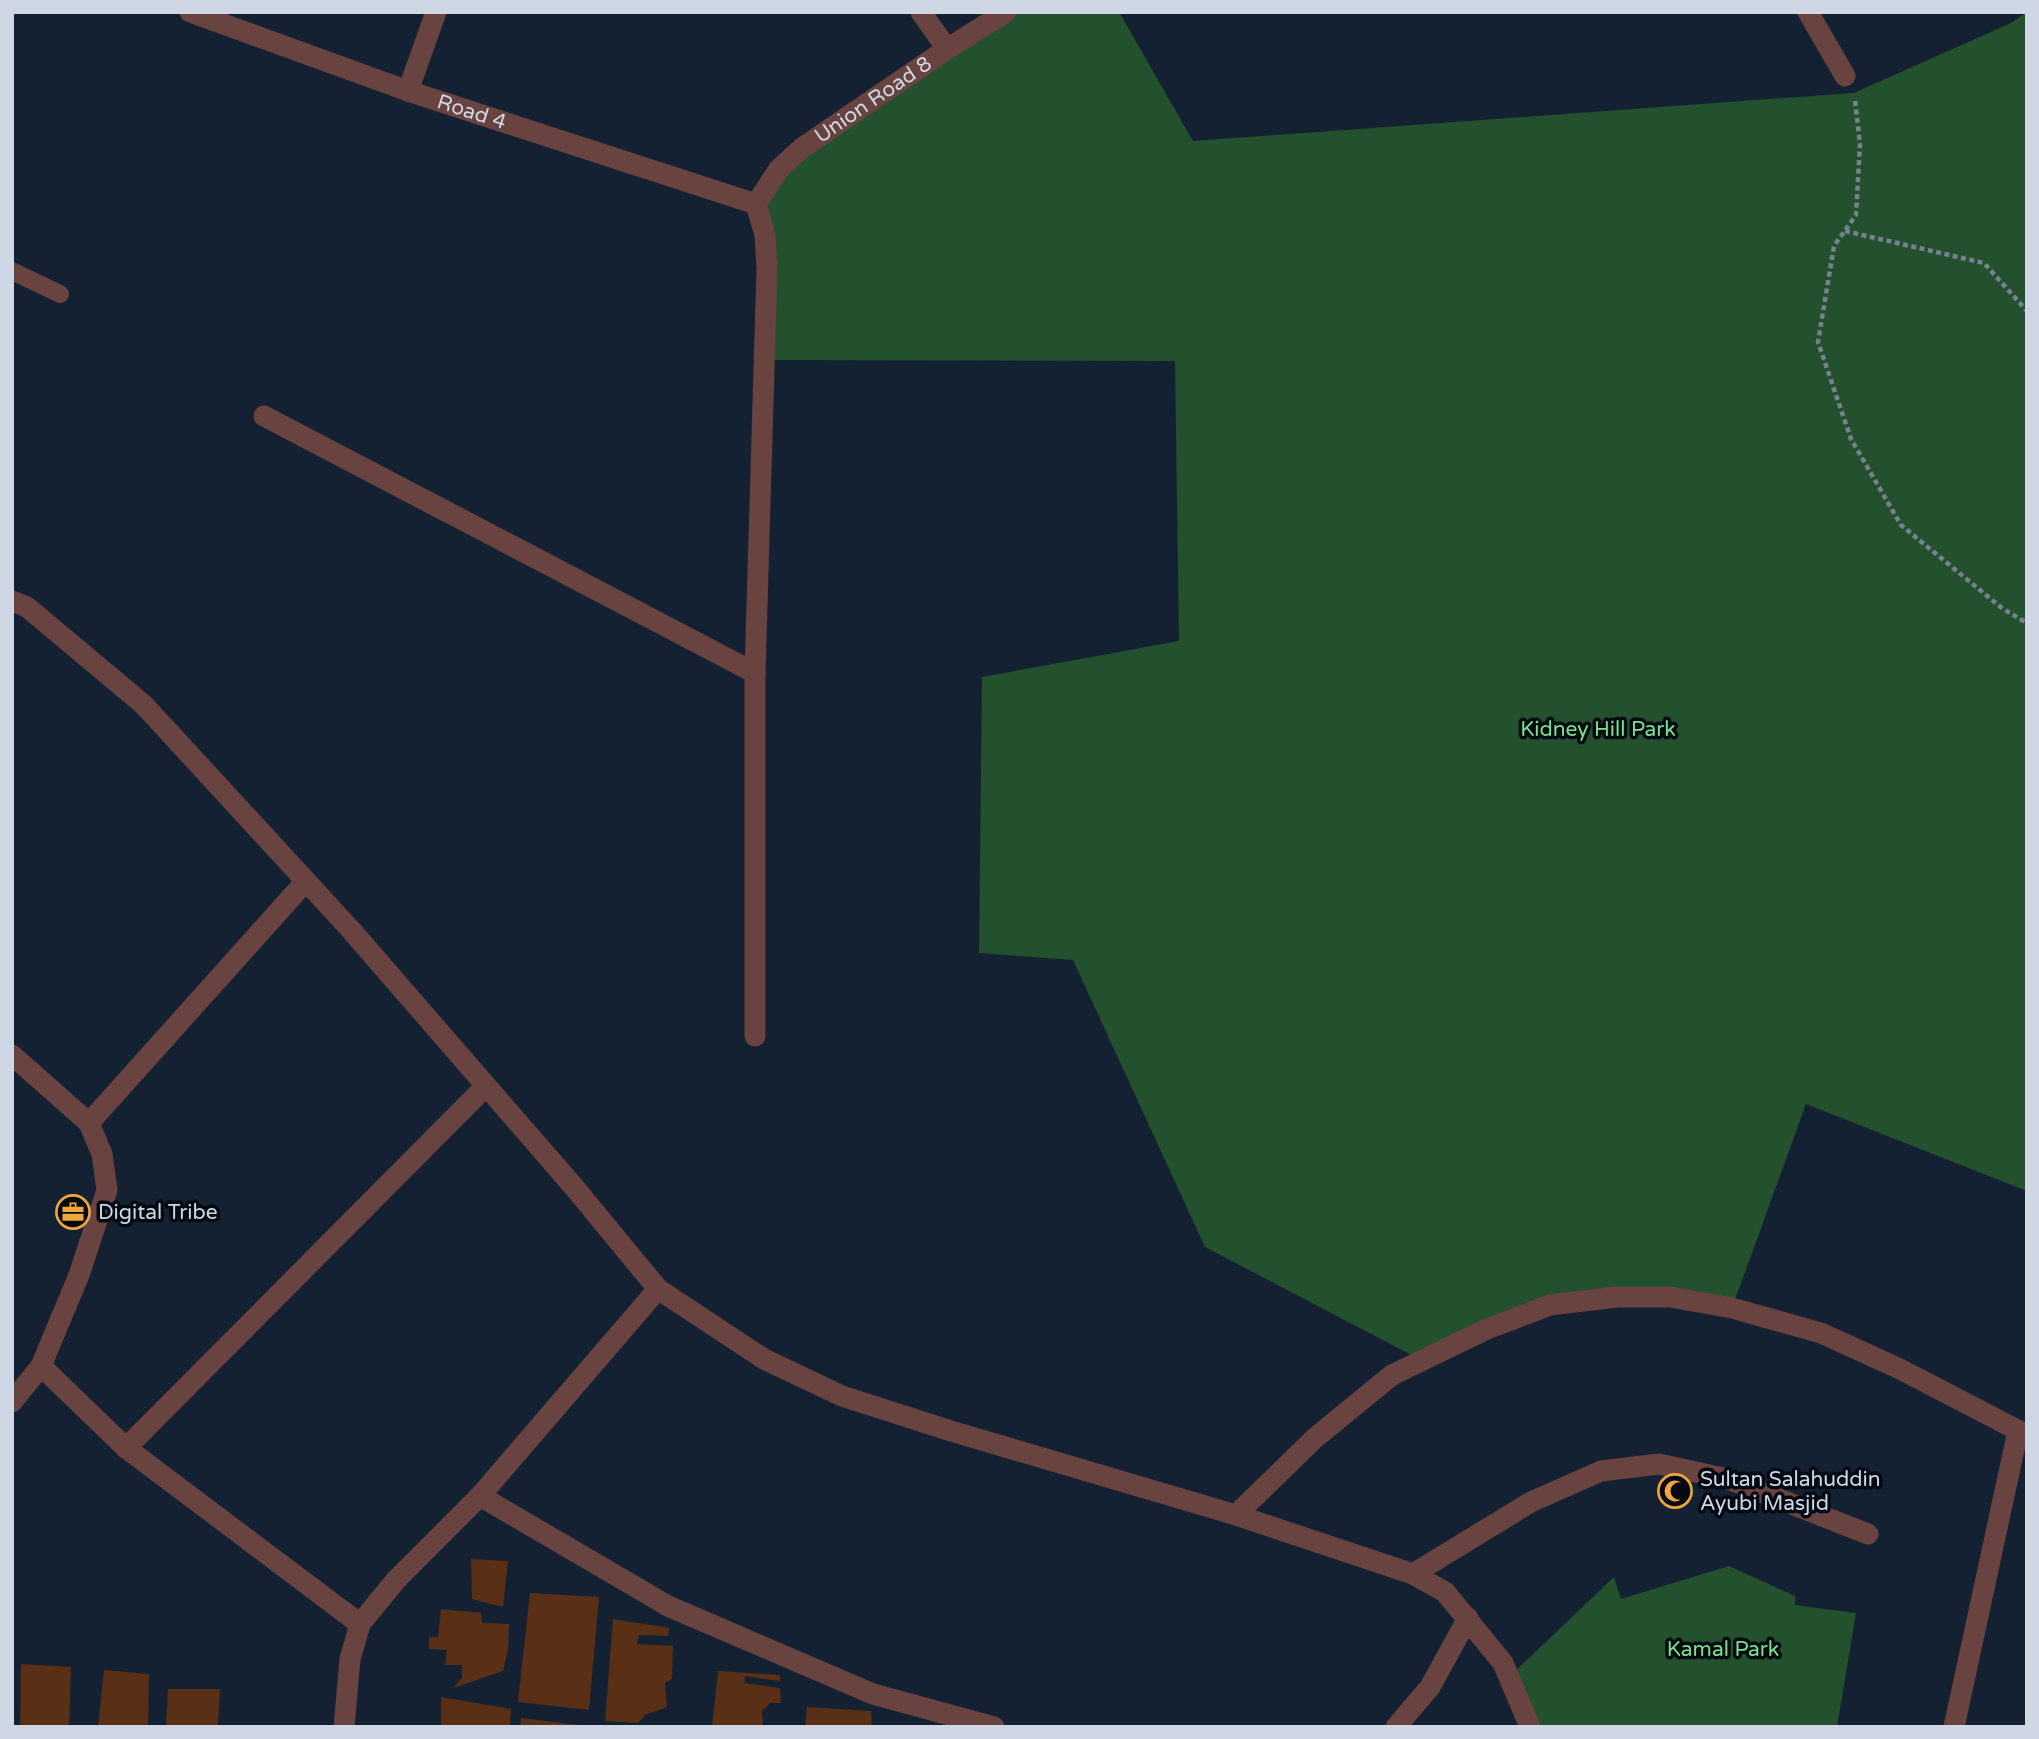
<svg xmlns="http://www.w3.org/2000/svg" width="2039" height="1739" viewBox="0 0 2039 1739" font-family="'Varela Round',sans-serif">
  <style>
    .green { fill: #24512d }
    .building { fill: #593015 }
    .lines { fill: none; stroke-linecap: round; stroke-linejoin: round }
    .path { stroke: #778291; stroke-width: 4.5; stroke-dasharray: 5 3.5; stroke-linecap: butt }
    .lane { stroke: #69433f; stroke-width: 18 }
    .street { stroke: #69433f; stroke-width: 21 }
    .labels { text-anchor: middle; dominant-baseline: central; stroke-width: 7; stroke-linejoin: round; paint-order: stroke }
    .street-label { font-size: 21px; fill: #cfd7e4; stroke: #050a12 }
    .park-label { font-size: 21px; fill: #7ae08d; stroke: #050a12 }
    .poi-label { font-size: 21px; fill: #cfd7e4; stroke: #050a12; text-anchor: start }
  </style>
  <rect width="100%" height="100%" fill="#142133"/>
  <!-- green -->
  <g class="green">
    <path d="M1010,12H1119L1193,141L1854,93L2011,23L2027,12V1191L1806,1104L1732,1308L1550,1305L1421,1360L1205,1247L1073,960L979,953L982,677L1179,641L1175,361L764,360L756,204L817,138Z"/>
    <path d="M1729,1566L1795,1596V1605L1856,1613L1837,1727H1530L1509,1677L1614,1577L1621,1599Z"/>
  </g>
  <!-- building -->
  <g class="building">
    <path d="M471,1559L508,1561L503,1607L472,1599Z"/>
    <path d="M530,1593L599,1597L589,1710L518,1702Z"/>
    <path d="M441,1609L481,1613L482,1623L509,1624L508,1650L503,1671L453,1688L462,1678V1665H445L447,1650L429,1649V1637H438Z"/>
    <path d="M613,1619L669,1628L668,1636L639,1635L637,1644L673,1646L672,1679L665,1683L667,1707L645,1715L638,1723L605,1721Z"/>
    <path d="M21,1664L71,1667L69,1727H20Z"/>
    <path d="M104,1670L149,1674L148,1727H98Z"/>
    <path d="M718,1671L780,1675V1681L745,1676V1683L780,1688L781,1703H770L762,1711L763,1727H712Z"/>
    <path d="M168,1689H220L218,1727H166Z"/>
    <path d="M441,1697L511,1709L510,1727H441Z"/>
    <path d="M807,1707L871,1711L872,1727H805Z"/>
    <path d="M521,1718L579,1725V1727H520Z"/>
  </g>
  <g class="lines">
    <!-- path -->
    <g class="path">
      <path d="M1855,101L1860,144L1856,215L1834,246L1818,342L1851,439L1901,525L2003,609L2027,623"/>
      <path d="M1845,231L1984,263L2027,311"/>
    </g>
    <!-- lane -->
    <path class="lane" d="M12,271L60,294"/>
    <!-- street -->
    <g class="street">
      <path id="s1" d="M190,12L408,91L756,204"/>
      <path d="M921,12L947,49"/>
      <path d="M1808,12L1845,76"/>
      <path d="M408,91L436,12"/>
      <path id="s2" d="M756,204L779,169L802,148L947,49L1006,12"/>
      <path d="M264,416L755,673"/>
      <path d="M12,601L27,607L144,705L351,930L574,1187L658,1289L764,1359L842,1396L951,1431L1236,1515L1413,1574L1445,1592L1503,1663L1530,1727"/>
      <path d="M755,1036V673L767,268L765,235L756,204"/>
      <path d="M12,1055L89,1123L102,1154L107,1190L79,1275L41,1366L12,1402"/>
      <path d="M89,1123L306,881"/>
      <path d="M41,1366L126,1448L360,1624"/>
      <path d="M126,1448L485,1087"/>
      <path d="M480,1496L668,1606L873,1694L994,1727"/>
      <path d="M1236,1515L1315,1438L1392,1375L1487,1329L1550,1305L1617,1297H1670L1732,1308L1821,1333L1900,1369L2027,1435"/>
      <path d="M1413,1574L1531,1502L1601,1471L1659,1464L1728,1479L1868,1534"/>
      <path d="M344,1727L350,1659L360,1624L396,1580L480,1496L658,1289"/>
      <path d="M1396,1727L1430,1687L1468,1618"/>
      <path d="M1954,1727L2018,1431"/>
    </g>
  </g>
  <!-- icons -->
  <defs>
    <g id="office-ring" transform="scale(1.75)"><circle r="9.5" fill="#050a12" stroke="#eea73d" stroke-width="1.5"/><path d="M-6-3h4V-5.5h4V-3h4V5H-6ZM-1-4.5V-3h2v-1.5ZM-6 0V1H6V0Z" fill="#eea73d"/></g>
    <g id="mosque-ring" transform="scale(1.75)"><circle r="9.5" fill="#050a12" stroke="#eea73d" stroke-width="1.5"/><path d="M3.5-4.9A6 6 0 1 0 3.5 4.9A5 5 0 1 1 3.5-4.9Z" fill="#eea73d"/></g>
  </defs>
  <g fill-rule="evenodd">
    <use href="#office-ring" x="73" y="1212"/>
    <use href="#mosque-ring" x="1675" y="1491"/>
  </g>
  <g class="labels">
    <!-- street labels -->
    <g class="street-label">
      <text stroke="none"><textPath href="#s2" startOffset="159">Union Road 8</textPath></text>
      <text stroke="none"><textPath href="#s1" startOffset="299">Road 4</textPath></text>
    </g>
    <!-- park labels -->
    <g class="park-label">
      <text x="1598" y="729">Kidney Hill Park</text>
      <text x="1723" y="1649">Kamal Park</text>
    </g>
    <!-- poi labels -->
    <g class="poi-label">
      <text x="98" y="1212">Digital Tribe</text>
      <text x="1700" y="1479">Sultan Salahuddin<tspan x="1700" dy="24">Ayubi Masjid</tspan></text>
    </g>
  </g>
  <!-- border -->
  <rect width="2039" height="1739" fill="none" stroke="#cfd7e4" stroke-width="28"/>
</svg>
